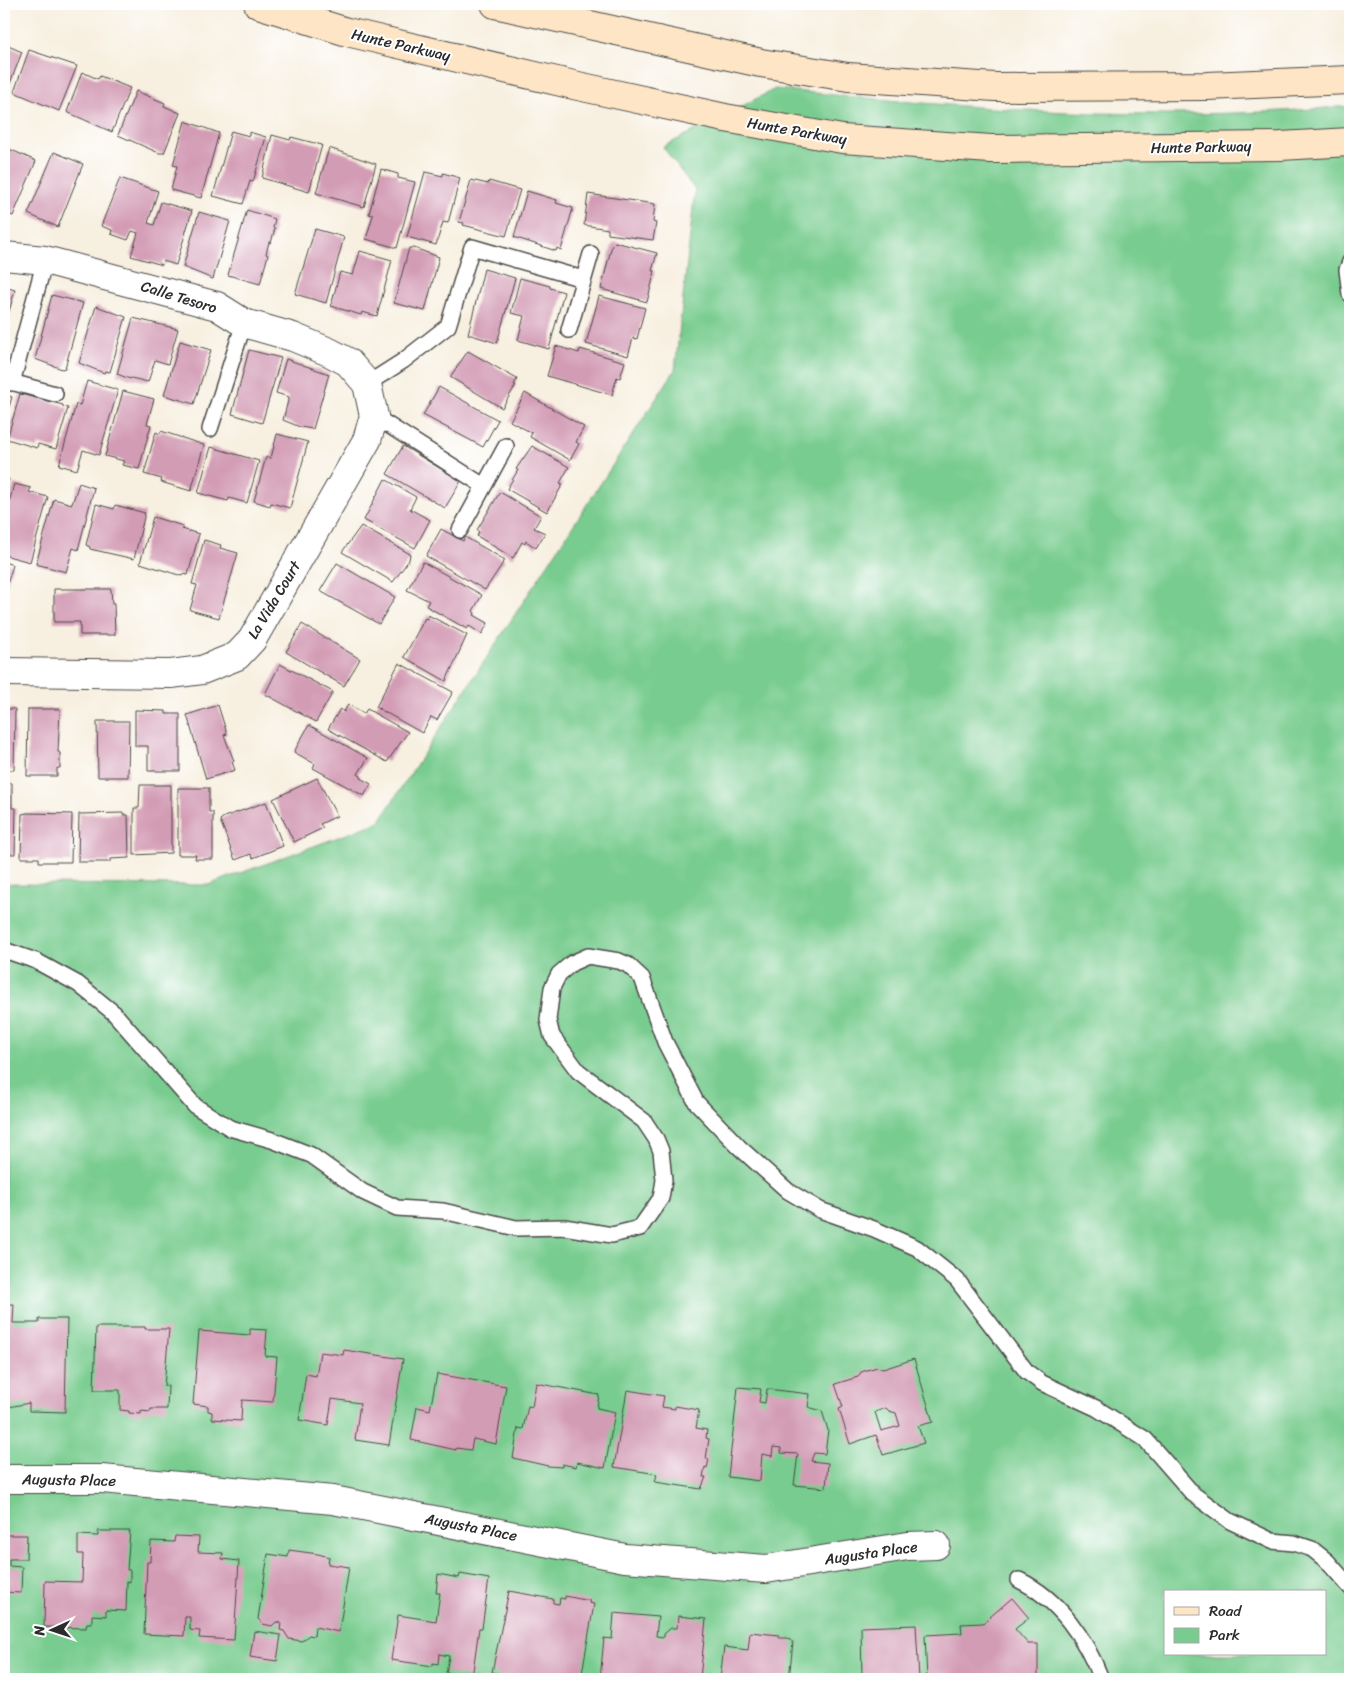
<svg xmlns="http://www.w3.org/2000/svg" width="1354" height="1683" viewBox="0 0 1354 1683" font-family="Sriracha,sans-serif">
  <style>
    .green { fill: #78cc8f; stroke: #527c5d; fill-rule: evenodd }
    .building { fill: #d39cb5; fill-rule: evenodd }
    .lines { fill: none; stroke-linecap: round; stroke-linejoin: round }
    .service-casing { stroke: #4a4846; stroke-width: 18 }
    .minor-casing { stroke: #4a4846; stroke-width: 30 }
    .secondary-casing { stroke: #4a4846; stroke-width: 30 }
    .service { stroke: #fff; stroke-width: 15 }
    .minor { stroke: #fff; stroke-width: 28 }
    .secondary { stroke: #fde5c5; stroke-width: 28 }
    .labels { text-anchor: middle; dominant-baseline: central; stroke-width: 4; stroke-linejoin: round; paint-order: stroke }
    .street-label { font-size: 15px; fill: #2b2b2b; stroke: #fff }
  </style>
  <rect width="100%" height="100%" fill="#fff"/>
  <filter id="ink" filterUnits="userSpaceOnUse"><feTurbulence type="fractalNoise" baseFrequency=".02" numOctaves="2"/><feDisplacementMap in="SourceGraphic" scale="10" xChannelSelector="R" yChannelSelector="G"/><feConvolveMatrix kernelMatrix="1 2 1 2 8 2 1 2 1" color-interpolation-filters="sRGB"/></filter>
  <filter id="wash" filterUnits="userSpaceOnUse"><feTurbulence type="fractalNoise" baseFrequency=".0096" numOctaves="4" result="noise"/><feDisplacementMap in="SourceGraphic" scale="20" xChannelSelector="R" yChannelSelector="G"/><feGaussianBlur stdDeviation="1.12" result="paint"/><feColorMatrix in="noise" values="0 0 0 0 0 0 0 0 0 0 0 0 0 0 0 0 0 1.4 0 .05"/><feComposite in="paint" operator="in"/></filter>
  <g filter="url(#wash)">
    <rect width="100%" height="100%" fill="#f7efdf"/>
    <!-- green -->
    <path class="green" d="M775,89C966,109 1158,124 1350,106V1679H4V884L208,885L379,822L675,370L695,190L663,147ZM1165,1592H1325V1654H1165Z"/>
    <g id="blocks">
      <!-- building -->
      <g class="building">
        <path d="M6,45L22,52L6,94L4,48Z"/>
        <path d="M29,50L77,66L59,111L14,92Z"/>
        <path d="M82,72L98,79L100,76L130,88L112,132L67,112Z"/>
        <path d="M136,91L165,103L164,106L180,113L164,153H159L118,135Z"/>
        <path d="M185,121L219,133L201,198L171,190L177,166L173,165Z"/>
        <path d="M231,131L249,136V132L266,137L253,182L250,181L243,204L213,196Z"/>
        <path d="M272,135L290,140L291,137L322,145L309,192L262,178Z"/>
        <path d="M7,148L36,161L13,216L4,212V156Z"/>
        <path d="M329,148L376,164L364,207L316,193Z"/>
        <path d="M54,152L83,164L58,227L28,214Z"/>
        <path d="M381,169L398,174V178L415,182L397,248L366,239L373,215L369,214Z"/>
        <path d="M425,172L443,176V173L460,178L448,223L443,222L436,245L407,237Z"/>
        <path d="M120,178L158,191L148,223L154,225L161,202L192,211L176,265L163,261L162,265L131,256L138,233L132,231L128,240L111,234L112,230L101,226Z"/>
        <path d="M471,180L488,184L489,181L520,190L506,236L463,225L464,223L459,222Z"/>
        <path d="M527,191L557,200L556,203L573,208L561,250L557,248L556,251L514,237Z"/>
        <path d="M588,194L655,204L653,222L656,223L653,240L608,234V229L584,225Z"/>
        <path d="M247,210L275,219L273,228H275L271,243L269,242L266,254L268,255L260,284L228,275Z"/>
        <path d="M199,212L230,221L213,279L183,267Z"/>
        <path d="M315,229L344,237L326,303L295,294Z"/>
        <path d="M615,242L657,253L652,271H655L647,302L601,289L612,245Z"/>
        <path d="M409,248H414L439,257L425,311L394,303Z"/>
        <path d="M360,251L392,260L377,316L362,312L361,315L331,306L340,272L353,275Z"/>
        <path d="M484,269L515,278L497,343L468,334Z"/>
        <path d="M520,278L550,286V288L564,292L549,349L518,340L524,316L511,313Z"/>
        <path d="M4,287L15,290L7,319L4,318Z"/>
        <path d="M52,295L83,303L65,368L62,369L35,359Z"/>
        <path d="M599,296L645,308L637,339L633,338L628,356L586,344Z"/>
        <path d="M96,306L126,317L110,372L105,371L104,373L79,363Z"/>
        <path d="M133,318L178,329L168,364L155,360L148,382L131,378L130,379L117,374Z"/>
        <path d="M180,341L211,350L194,404L164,395Z"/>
        <path d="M556,346L579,353L580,349L625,362L620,378L617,377L612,395L547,376Z"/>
        <path d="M249,350L281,358L262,423L232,414Z"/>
        <path d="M468,351L517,379L514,385H516L502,408L450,377Z"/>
        <path d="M286,359L329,374L313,429L300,427L283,420L289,397L276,393Z"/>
        <path d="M87,381L118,390L99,455L83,450L77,470L59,465L76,404L80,405Z"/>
        <path d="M439,387L498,420L483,447L423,415Z"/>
        <path d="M123,391L154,399L147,424L151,425L139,469L122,465L124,461L105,456Z"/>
        <path d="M525,393L584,427L576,442L579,444L570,460L530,437L532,433L510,421Z"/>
        <path d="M20,394L63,405V407L68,408L56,449L38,444L37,448L7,439Z"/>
        <path d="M4,395L12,397L4,424Z"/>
        <path d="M161,431L204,445L191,491L161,482L162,479L144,474L154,438L156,432L160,434Z"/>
        <path d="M277,434L308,442L290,508L271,503L270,506L254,501L266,457L271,458Z"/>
        <path d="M403,446L461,481L445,508L387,474Z"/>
        <path d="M532,446L569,467L560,483L563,484L547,512L507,489L518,470L516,469Z"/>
        <path d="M211,447L259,461L247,503L229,498L228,501L198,493Z"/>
        <path d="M4,478L9,479L4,495Z"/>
        <path d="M385,479L416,497L410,509L430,520L415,548L364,520Z"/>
        <path d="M79,483L94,488L78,550L73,548L66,572L36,564L54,499L72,504Z"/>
        <path d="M14,484L31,488L29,492L48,497L30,562L4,555V543L9,526L4,525V521Z"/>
        <path d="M500,492L541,516L534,528L545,533L536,548L526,541L525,544L522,542L513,558L477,536L479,532L477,530Z"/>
        <path d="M96,504L114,509L115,505L145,513L134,559L90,549V547L86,545Z"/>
        <path d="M153,517L183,526L182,529L199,534L188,575L183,574L182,576L140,563Z"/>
        <path d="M361,526L410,554L409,560L393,582L342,552Z"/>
        <path d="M441,529L463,541L465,537L505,560L485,590L426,556Z"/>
        <path d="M204,540L221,545L220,548L238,553L219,618L190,610L197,585L192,584Z"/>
        <path d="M4,562L13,565L4,594Z"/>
        <path d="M423,562L482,595L473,611L475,613L474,615L488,623L482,634L469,626L467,629L426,606L429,601L407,590Z"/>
        <path d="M337,563L395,597L379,624L320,591Z"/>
        <path d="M54,589H111L112,604H114L115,635H80V622H54Z"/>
        <path d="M428,615L467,635L446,681L404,657L425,618L427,619Z"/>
        <path d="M302,624L360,659L344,686L286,652Z"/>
        <path d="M399,663L453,692L437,720L431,717L422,733L376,707Z"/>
        <path d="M280,664L333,692L316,722L265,694Z"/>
        <path d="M348,704L364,714L367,709L408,732L387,762L328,729L340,709L344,712Z"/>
        <path d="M218,705L227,734L224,735L234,761L232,762L235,770L206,779L187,715Z"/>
        <path d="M4,709H15L14,770H4Z"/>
        <path d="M28,709H60L58,752L60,753V768H57V776H27Z"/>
        <path d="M135,710L166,711V714H180V771H148V746H135Z"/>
        <path d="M97,721H129L128,777H98Z"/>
        <path d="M309,725L368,758L358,774L361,776L360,778L371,784L364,796L313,768L315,764L294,752Z"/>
        <path d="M317,778L337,816L320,824L323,828L294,842L273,799Z"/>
        <path d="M4,783H12V808H16L15,854H4Z"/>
        <path d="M140,785H171V853L134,855V808H139Z"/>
        <path d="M178,788H209V812H213V859H195L196,855H178Z"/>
        <path d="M266,802L283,846L253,858L251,854L235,860L220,820L224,817Z"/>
        <path d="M27,813L72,814L71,862H39V858H21L22,814Z"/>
        <path d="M124,813V815H128L129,858L110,859V862H78L79,814Z"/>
        <path d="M4,1304H14L13,1323H39V1319H67L65,1412L29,1411V1403L4,1408Z"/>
        <path d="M96,1327H145V1329H169L164,1386H168L167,1409H151L150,1412L141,1411V1414L129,1413V1411L120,1410V1390H94Z"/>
        <path d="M250,1329L267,1330L265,1356L277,1357L273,1402L242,1400L241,1421L212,1419V1412L208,1411V1406L193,1404L199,1331L250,1335Z"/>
        <path d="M344,1350L403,1359L389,1445L355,1440L360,1403L332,1399L328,1425L299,1420L306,1374L316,1376L320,1352L343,1355Z"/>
        <path d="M914,1359L933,1422L918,1426L924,1443L883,1455L876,1435L850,1444L839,1409L843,1407L835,1384L858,1377L861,1372L877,1367L883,1369ZM886,1408L889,1411L896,1413L900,1426L881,1431L875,1412Z"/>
        <path d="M437,1374L506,1386L496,1444L473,1439L471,1450L456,1448V1450L411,1440L417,1407L430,1410Z"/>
        <path d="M536,1383L599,1395L597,1408L615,1412L605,1468L577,1462L576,1467L562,1464V1467L548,1466L513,1458L518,1428L523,1429L528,1406L532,1407Z"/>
        <path d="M738,1387L761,1389L759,1402L765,1403L767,1389L810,1394L808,1407L822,1411L828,1430L825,1454L814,1453L811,1461L828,1463L826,1488L794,1485L798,1454L781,1453V1448L773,1447L772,1456L762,1454L760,1481L728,1477Z"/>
        <path d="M627,1390L664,1396L662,1407L675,1409V1406L699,1410L696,1428L707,1430L706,1438L709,1439L706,1459H709L707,1468L705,1467L703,1477H706L701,1489L655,1482L657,1474L614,1467Z"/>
        <path d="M98,1531H130L127,1570H130V1582L127,1581L126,1611L106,1610V1616L92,1615V1623H87L86,1628L44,1627L45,1581L82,1582L83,1554H78V1535L98,1536Z"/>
        <path d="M4,1535H27L26,1559H9V1566L22,1567L21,1593L4,1592Z"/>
        <path d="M175,1536L199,1537L198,1552L223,1553L222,1559L239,1561L234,1640L199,1638L200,1631L190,1630V1617H185L184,1636L144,1634L147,1562H150L151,1541L174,1542Z"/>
        <path d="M289,1550L318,1554L329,1557L328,1564L349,1567L339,1632L315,1627L314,1636L309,1635L302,1641L289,1639L284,1631L280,1630L281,1623L276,1622L272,1626L263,1624L258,1619L268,1554L288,1557Z"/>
        <path d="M438,1574L459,1578L460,1574L489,1579L482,1628H479L472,1678L446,1673L449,1656L439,1654L438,1664L433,1663V1666L391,1660L398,1615L436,1621L440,1593H436Z"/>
        <path d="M509,1591L553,1599V1603L559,1604L560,1598L565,1599V1596L590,1601L589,1603L594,1604L581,1679H516L494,1675L495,1673L492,1672Z"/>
        <path d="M1012,1598L1029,1618L1015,1629L1028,1644H1038V1679H927L925,1635L962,1633L961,1624L983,1623Z"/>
        <path d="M614,1613L658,1617L656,1636L664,1637V1634L671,1628H677L678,1616L706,1619L700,1679H600L604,1638L612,1639Z"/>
        <path d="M916,1625L919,1679H862L861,1627Z"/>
        <path d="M254,1631L281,1635L277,1661L250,1657Z"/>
        <path d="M750,1632L779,1635V1638H787L793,1642L789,1679H720L724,1647L748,1650Z"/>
      </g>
    </g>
  </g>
  <g filter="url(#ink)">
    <use href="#blocks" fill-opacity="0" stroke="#4a4846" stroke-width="1"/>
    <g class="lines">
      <!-- service casing -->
      <g class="service-casing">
        <g id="service">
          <path d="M1350,262L1347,270L1350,294"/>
          <path d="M569,330L591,254"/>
          <path d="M4,380L55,394"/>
          <path d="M12,383L45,260"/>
          <path d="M367,384L403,361L448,326L472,247L583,279"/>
          <path d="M374,416L484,486"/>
          <path d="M210,429L244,323"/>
          <path d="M460,530L506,446"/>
          <path d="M4,950L36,961L78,984L114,1013L195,1106L230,1128L272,1140L311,1155L363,1192L397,1208L443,1211L516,1228L564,1227L612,1235L640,1228L661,1198L664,1180L661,1151L656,1139L644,1121L578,1071L552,1036L548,1020L552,988L559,974L572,963L588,956L619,961L628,965L642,978L665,1042L696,1102L739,1147L788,1191L820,1210L874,1229L917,1248L957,1280L1027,1372L1042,1383L1096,1408L1145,1439L1193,1494L1230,1521L1272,1541L1294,1543L1312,1549L1327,1561L1350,1587"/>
          <path d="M1019,1580C1059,1599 1086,1639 1101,1679"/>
        </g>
      </g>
      <!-- minor casing -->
      <g class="minor-casing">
        <g id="minor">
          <path d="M4,256L45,260L217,306L244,323L293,337L329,352L348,362L367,384L374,416L367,440L252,640L237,656L202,670L171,674L4,672"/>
          <path d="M4,1479H102L333,1500L625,1558L766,1569L908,1546L936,1545"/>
        </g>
      </g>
      <!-- secondary casing -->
      <g class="secondary-casing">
        <g id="secondary">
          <path d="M258,4L347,32L578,86L725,118L842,139L991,149L1281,146L1350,142"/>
          <path d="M495,4L761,63L848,77L995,87L1207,86L1350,80"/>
        </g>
      </g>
      <!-- service -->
      <use href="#service" class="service"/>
      <!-- minor -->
      <use href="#minor" class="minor"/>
      <!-- secondary -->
      <use href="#secondary" class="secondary"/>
    </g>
  </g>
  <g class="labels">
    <!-- street labels -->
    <g class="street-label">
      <text transform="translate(401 45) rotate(13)">Hunte Parkway</text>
      <text transform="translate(797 131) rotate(10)">Hunte Parkway</text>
      <text transform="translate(1201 147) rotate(-1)">Hunte Parkway</text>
      <text transform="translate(179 297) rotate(17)">Calle Tesoro</text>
      <text transform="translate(274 600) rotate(-59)">La Vida Court</text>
      <text transform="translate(69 1480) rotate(1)">Augusta Place</text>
      <text transform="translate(471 1527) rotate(11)">Augusta Place</text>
      <text transform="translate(871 1553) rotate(-8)">Augusta Place</text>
    </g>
  </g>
  <!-- margin -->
  <rect width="1354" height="1683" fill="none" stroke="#fff" stroke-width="20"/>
  <!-- legend -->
  <rect x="1164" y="1590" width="162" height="65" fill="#ffffff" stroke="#aaaaaa"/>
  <rect x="1174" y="1607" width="25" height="8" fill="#fde5c5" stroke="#aaaaaa"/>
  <text x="1209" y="1616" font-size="15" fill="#2b2b2b">Road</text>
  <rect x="1174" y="1628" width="25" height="15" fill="#78cc8f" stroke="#aaaaaa"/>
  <text x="1209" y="1640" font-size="15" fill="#2b2b2b">Park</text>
  <!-- north arrow -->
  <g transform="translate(52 1630) rotate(267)" stroke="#ffffff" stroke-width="4" paint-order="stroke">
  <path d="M0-4L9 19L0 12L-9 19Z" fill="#2b2b2b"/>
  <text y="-8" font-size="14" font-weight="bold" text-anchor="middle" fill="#2b2b2b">N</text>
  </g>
</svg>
